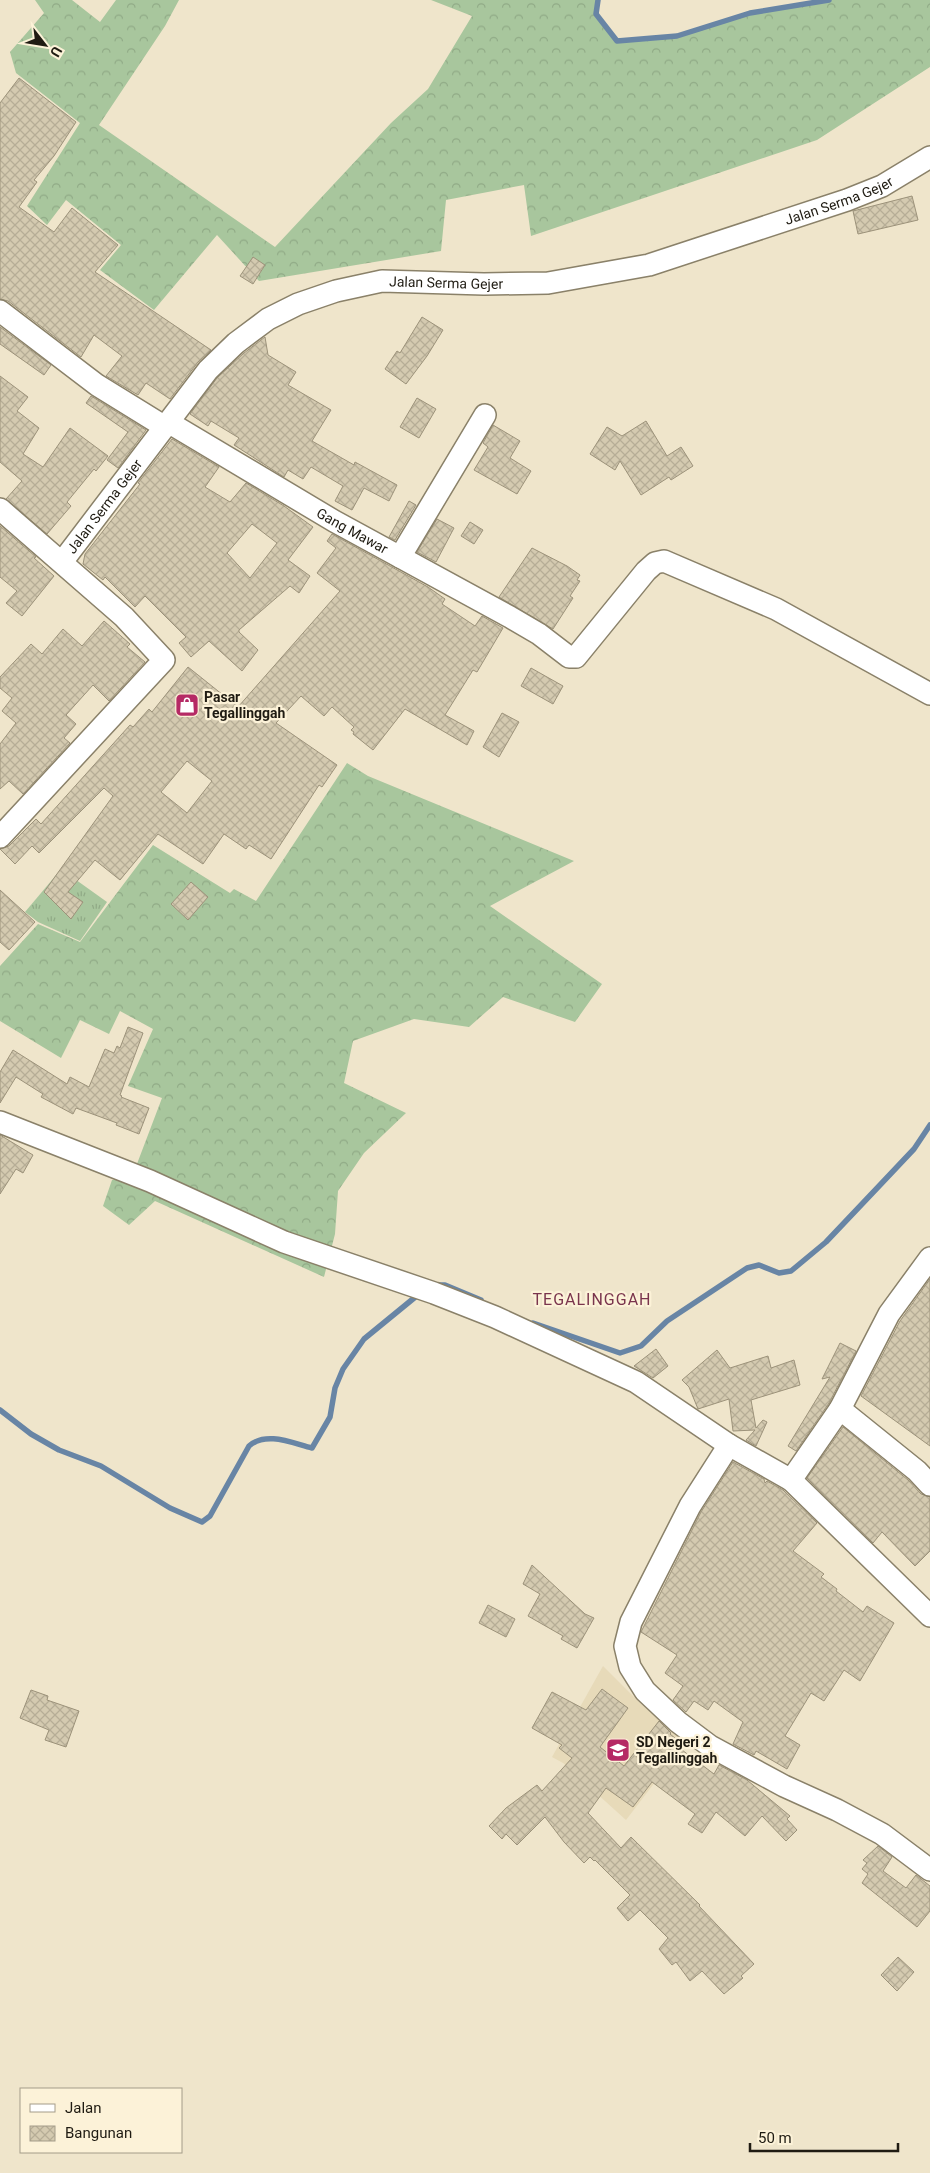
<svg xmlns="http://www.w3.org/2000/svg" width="930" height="2173" viewBox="0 0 930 2173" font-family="Roboto,sans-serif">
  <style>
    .built { fill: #e7dab9 }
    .grass { fill: url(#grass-tufts) }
    .forest { fill: url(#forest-crowns) }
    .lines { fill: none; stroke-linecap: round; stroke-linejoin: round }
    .stream { stroke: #6885a5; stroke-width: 5.5 }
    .building { fill: url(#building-cross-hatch); stroke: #9c927a; fill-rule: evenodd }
    .minor-casing { stroke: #8a8169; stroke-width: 24 }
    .minor { stroke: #fff; stroke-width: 21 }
    .labels { text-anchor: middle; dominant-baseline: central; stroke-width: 4.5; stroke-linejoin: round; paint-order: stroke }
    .street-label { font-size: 14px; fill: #1f1b12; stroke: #fcf2d8 }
    .poi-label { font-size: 14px; font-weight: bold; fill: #1f1b12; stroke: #fcf2d8; text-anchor: start }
    .quarter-label { font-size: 16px; letter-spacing: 1px; fill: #7a354d; stroke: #fcf2d8 }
  </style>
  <defs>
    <pattern id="grass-tufts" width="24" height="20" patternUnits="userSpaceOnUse" patternTransform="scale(1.25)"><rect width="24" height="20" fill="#a8c69d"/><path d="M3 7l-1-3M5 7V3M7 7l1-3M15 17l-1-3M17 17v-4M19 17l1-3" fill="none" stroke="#90aa86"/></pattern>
    <pattern id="forest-crowns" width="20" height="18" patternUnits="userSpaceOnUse" patternTransform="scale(1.25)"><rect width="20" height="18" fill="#a8c69d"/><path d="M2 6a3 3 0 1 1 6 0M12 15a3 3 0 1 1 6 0" fill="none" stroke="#90aa86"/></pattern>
    <pattern id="building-cross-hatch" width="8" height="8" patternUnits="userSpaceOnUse" patternTransform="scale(1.25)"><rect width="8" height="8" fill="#d4cab0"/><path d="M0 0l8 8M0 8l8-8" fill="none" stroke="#b6ad96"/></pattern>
  </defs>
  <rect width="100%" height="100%" fill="#efe5cb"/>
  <!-- built -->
  <path class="built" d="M603,1666L642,1705L685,1743L626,1820L563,1763L552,1757Z"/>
  <!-- grass -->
  <path class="grass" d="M65,872L107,902L80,941L38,922L25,912L57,874Z"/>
  <!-- forest -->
  <g class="forest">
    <path d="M35,0H72L100,22L116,0H179L165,26L99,125L275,247L391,123L428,89L472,16L431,0H598L596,14L617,41L677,36L750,13L829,0H930V67L817,140L531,236L524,185L446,200L441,251L259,281L217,235L154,310L100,270L121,245L66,200L47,225L27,206L80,123L16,73L10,52L44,13Z"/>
    <path d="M347,763L368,776L574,861L490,906L602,984L575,1022L503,997L469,1027L414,1019L353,1041L344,1083L406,1113L364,1153L338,1191L335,1234L324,1277L155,1201L129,1225L103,1206L112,1180L132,1177L162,1098L128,1086L153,1029L120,1011L109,1034L80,1020L61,1058L0,1021V966L38,924L80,942L153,845L230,893L234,889L256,901Z"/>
  </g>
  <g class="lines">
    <!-- stream -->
    <g class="stream">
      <path d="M598,0L596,14L617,41L677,36L750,13L829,0"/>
      <path d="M436,1285H445L481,1300"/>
      <path d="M533,1323L620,1353L641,1346L667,1321L747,1268L759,1265L779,1273L791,1271L826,1242L880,1185L914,1149L930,1125"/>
      <path d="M0,1410L31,1434L59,1450L101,1466L170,1508L202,1522L210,1516L249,1446C266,1431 292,1443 312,1448L330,1417L335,1388L343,1369L364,1339L419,1294"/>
    </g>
  </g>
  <!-- building -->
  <g class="building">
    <path d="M19,78L76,122L54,156L34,180L37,182L19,207L54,232L72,208L118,245L95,272L211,350L198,362L170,399L146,383L138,395L106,376L122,356L94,335L81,357L8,301L0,299V103Z"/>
    <path d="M912,196L918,220L858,234L853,211Z"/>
    <path d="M253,257L265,265L253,284L240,276Z"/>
    <path d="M422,317L443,330L427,356L406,384L385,369L397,351L400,353Z"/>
    <path d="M0,327L51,365L44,375L0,344Z"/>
    <path d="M265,337L268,355L296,372L288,385L331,410L312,441L354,465L355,462L397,485L389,501L364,488L352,510L335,501L343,486L311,467L303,479L288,470L284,477L234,445L239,438L211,421L208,426L190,414L217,378L244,353Z"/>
    <path d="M0,376L28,397L17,411L39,428L23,454L43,467L70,428L108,456L96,471L94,469L67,502L71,506L47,534L6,499L22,481L0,462Z"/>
    <path d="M91,396L146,430L118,468L107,460L128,432L86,403Z"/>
    <path d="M417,398L436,409L419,438L400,427Z"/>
    <path d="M646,421L667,456L681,447L693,466L671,480L669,477L641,495L620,461L615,470L590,454L607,427L622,436Z"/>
    <path d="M493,425L520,441L510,458L531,471L517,494L474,470L488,447L483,443Z"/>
    <path d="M172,439L219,467L205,487L230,502L246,483L284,506L313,527L288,560L310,576L299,593L290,586L239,630V632L258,650L242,671L209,641L191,657L179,643L186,637L145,596L135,607L105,577L103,580L83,564L85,554L140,484L138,483ZM252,524L277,543L250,578L227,553Z"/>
    <path d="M409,501L416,505L395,540L389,537Z"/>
    <path d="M437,519L454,528L436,562L417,552Z"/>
    <path d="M470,522L483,530L474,544L461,536Z"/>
    <path d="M0,526L36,557L34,558L54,576L22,616L6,603L17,591L0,577Z"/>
    <path d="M332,534L428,587L445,599L442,604L475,626L482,616L503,628L477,672L473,670L445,715L474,731L467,745L405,709L373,750L353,734L354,732L351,730L354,727L332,707L324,716L301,696L276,723L337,765L322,787L319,785L271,859L249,845L246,849L224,834L203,864L158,834L120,880L95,860L68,892L83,902L71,919L44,892L113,796L104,788L39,853L32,846L15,864L0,849L9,846L36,819L41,824L130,725L133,727L149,709L152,712L188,667L238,707L340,591L317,573L336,548L327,541ZM187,761L212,781L187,813L161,792Z"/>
    <path d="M532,548L567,566L580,575L577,580L580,581L570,596L573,598L553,629L499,597Z"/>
    <path d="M104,621L130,644L127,647L145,662L109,701L93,685L66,715L76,724L64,738L70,743L23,794L9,781L0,789V744L16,723L2,711L12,698L0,688V677L31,644L42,654L63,629L82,646Z"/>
    <path d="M531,668L563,686L553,704L521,686Z"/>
    <path d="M502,713L519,722L499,757L483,747Z"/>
    <path d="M191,882L208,897L188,920L171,904Z"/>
    <path d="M0,890L35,922L9,950L0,942Z"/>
    <path d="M128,1027L143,1033L120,1095L122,1096L121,1097L149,1108L139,1134L116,1125L117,1123L76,1108L73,1114L41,1097L43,1094L16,1077L0,1103V1072L13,1050L67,1084L70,1077L89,1087L105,1049L114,1053L117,1046L120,1048Z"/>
    <path d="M0,1135L33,1155L23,1173L16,1169L0,1194Z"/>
    <path d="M930,1279V1446L861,1396L900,1321Z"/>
    <path d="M840,1343L856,1351L829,1403L796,1451L788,1446L830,1377L822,1379Z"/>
    <path d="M656,1349L668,1366L653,1378L634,1366Z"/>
    <path d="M717,1350L730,1368L768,1356L771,1368L794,1360L800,1385L751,1400L756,1428L763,1420L767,1422L756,1446L746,1440L755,1430L733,1431L729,1399L698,1409L689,1387L682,1380Z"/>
    <path d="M843,1427L908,1480L921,1494L930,1497V1551L915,1566L882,1532L873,1543L807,1478Z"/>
    <path d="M733,1462L764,1479L765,1483L767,1481L783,1490L817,1523L793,1551L824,1574L821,1577L837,1589L836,1591L863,1612L867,1606L894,1623L860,1681L844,1670L824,1701L811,1693L785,1736L800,1745L787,1769L756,1751L754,1755L733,1744L743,1722L714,1701L708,1710L694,1701L686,1712L673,1700L683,1686L665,1673L677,1655L641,1632L701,1512Z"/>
    <path d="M532,1565L585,1614L594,1618L577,1648L561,1639L563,1636L528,1616L540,1594L523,1584Z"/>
    <path d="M488,1605L515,1619L506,1637L479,1623Z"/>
    <path d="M602,1689L628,1708L600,1747L624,1766L659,1721L671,1733L670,1734L681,1743L678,1747L714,1774L719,1765L747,1780L790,1816L787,1819L797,1830L786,1841L762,1816L745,1836L716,1812L702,1833L688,1824L695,1814L652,1782L633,1807L606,1788L588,1813L621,1848L631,1837L700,1905L699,1906L754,1964L741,1976L743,1978L724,1994L702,1971L690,1981L676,1962L672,1965L659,1949L668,1938L640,1910L628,1921L617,1908L630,1895L595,1860L594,1861L590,1857L584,1863L564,1842L545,1817L517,1845L506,1834L502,1839L489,1826L506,1808L537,1785L542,1791L572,1758L559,1748L562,1745L532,1728L552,1692L586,1710Z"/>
    <path d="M31,1690L48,1696L47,1700L79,1711L66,1747L45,1740L49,1730L20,1718Z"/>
    <path d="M878,1846L892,1857L883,1871L906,1888L916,1875L930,1886V1911L917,1927L862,1883L868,1874L862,1869L867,1863L863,1860Z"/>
    <path d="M898,1957L914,1972L897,1991L881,1975Z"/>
  </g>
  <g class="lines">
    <!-- minor casing -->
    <g class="minor-casing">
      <g id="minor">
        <path d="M0,311L97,385L165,427"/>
        <path id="s1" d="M168,422L334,521L510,617L539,634L569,657H576L646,571L655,563L664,561L776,609L930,694"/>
        <path d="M0,509L124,617L164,660L0,837"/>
        <path d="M400,557L485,415"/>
        <path id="s2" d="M62,562L208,370L236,343L268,319L298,304L336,291L382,281L484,284L548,283L649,265L847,200L882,186L930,157"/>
        <path d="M0,1122L150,1181L284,1242L434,1293L495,1317L636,1382L729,1445L690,1506L631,1622L625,1646L630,1667L645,1691L678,1722L710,1746L784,1786L837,1810L882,1834L930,1870"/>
        <path d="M840,1409L917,1471L930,1485"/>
        <path d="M729,1445L791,1480L840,1409L889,1314L930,1258"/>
        <path d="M791,1480L930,1616"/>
      </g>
    </g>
    <!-- minor -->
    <use href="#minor" class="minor"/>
  </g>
  <!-- icons -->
  <defs>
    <g id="shop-square" transform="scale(1.25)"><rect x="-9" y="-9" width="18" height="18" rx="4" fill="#b52a65" stroke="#fcf2d8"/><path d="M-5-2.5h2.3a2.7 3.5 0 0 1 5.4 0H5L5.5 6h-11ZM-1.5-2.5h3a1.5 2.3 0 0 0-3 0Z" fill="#fff"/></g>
    <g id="school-square" transform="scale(1.25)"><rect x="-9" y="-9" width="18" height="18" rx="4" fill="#b52a65" stroke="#fcf2d8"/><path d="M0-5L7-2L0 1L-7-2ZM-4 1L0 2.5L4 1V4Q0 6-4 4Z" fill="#fff"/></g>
  </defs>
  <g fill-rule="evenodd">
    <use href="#shop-square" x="187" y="705"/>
    <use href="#school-square" x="618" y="1750"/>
  </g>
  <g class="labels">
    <!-- street labels -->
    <g class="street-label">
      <text stroke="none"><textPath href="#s2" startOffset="910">Jalan Serma Gejer</textPath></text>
      <text stroke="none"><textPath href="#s2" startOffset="505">Jalan Serma Gejer</textPath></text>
      <text stroke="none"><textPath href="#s2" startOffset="70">Jalan Serma Gejer</textPath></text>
      <text stroke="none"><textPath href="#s1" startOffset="214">Gang Mawar</textPath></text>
    </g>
    <!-- poi labels -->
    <g class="poi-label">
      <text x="204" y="697">Pasar<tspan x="204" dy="16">Tegallinggah</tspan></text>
      <text x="636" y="1742">SD Negeri 2<tspan x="636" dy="16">Tegallinggah</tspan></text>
    </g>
    <!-- quarter labels -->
    <g class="quarter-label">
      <text x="592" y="1299">TEGALINGGAH</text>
    </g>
  </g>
  <!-- legend -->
  <rect x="20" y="2088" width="162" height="65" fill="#fcf2d8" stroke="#a49c89"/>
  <rect x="30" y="2104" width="25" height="8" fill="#ffffff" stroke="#a49c89"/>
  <text x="65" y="2113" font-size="15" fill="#1f1b12">Jalan</text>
  <rect x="30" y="2126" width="25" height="15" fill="url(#building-cross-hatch)" stroke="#a49c89"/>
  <text x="65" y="2138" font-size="15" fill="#1f1b12">Bangunan</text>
  <!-- north arrow -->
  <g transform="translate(45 45) rotate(121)" stroke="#fcf2d8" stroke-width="4" paint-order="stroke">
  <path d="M0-4L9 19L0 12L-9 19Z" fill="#1f1b12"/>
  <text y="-8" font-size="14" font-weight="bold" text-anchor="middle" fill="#1f1b12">U</text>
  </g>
  <!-- scale -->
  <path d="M750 2143v8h148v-8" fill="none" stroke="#1f1b12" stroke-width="2.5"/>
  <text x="758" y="2143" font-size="15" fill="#1f1b12" stroke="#fcf2d8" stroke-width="4" paint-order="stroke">50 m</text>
</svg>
